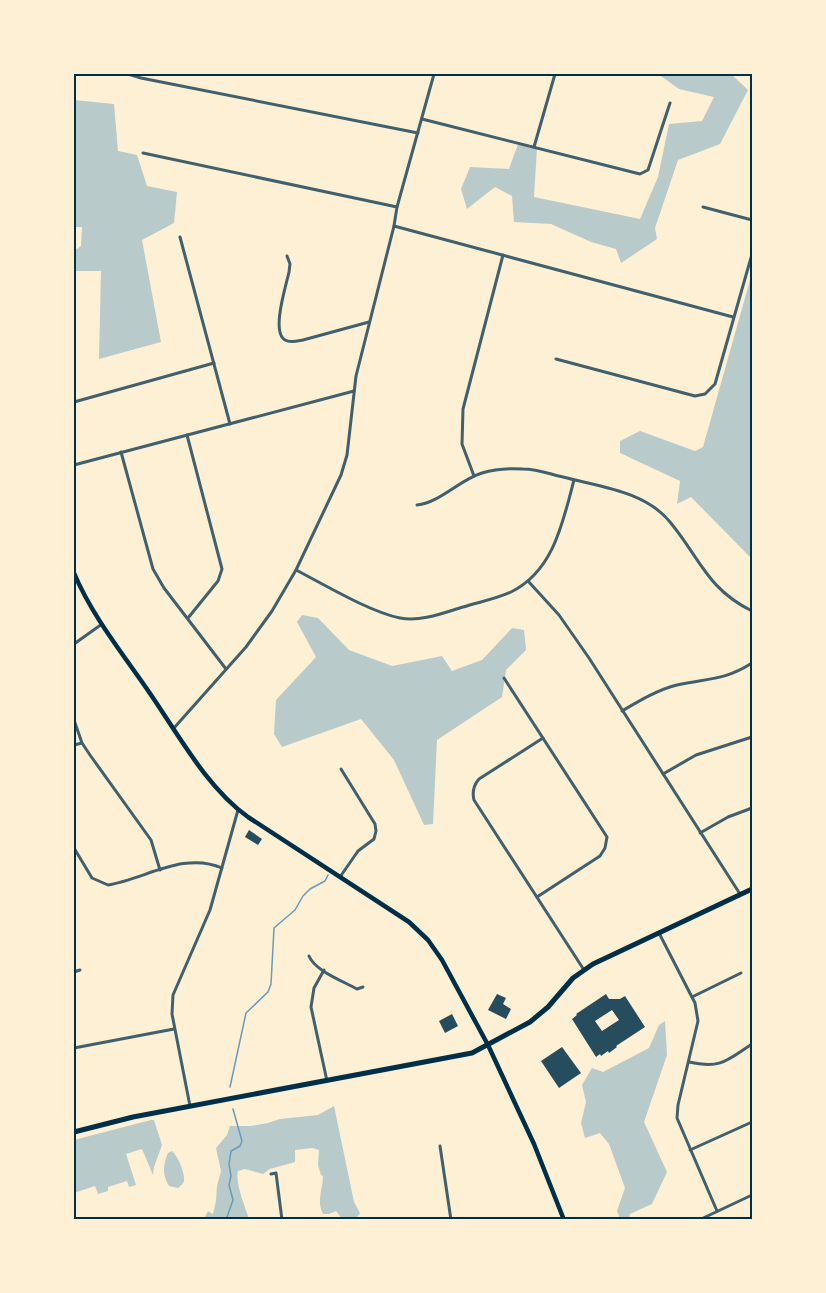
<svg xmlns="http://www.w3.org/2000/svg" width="826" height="1293" viewBox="0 0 826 1293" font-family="Merriweather,serif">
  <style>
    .green { fill: #b9caca }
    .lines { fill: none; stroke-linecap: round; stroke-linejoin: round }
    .stream { stroke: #669bbc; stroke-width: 1.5 }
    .building { fill: #264d5e; fill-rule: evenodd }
    .minor { stroke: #3f606c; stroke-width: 3 }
    .secondary { stroke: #003049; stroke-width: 4.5 }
    .primary { stroke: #003049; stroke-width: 5 }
    .neatline { fill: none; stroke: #003049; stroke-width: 2 }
  </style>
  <rect width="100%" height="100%" fill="#fdf0d5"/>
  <!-- green -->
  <g class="green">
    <path d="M658,74H731L748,90L720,144L678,160L655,228L657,239L621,263L616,249L591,242L551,224L514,222L512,196L495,187L467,209L461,189L470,167L509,169L518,144L537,148L534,197L640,219L658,177L669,124L702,121L714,97L679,89Z"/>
    <path d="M74,100L114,104L118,151L137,155L147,186L177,192L174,223L142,240L161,342L99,359L101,271H74V251L81,246L82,227H74Z"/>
    <path d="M752,273V559L691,497L677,504L680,481L620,453V441L640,431L695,451L703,447Z"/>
    <path d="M302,615L318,618L349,650L392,666L442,656L452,671L482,660L512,628L524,630L526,650L506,670L502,697L437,740L433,824L424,825L394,760L361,719L282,747L274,734L276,700L316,657L297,622Z"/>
    <path d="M665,1021L667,1055L644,1122L667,1172L652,1204L630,1214L629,1219H620L617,1211L625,1188L609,1144L600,1133L585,1138L581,1123L586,1102L582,1085L592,1068L603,1072L649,1048L659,1025Z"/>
    <path d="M334,1106L354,1202L360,1213L356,1219H342L336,1211L329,1214H323C316,1201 323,1189 323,1176L321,1175L318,1165L319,1150L312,1148L295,1150V1162L270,1169L263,1174L245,1169L238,1171C235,1183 245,1207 249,1219H200L205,1217L208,1211L213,1214L216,1201L217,1186L221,1171L216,1148L227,1135L230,1126H251L268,1123L280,1119L318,1115Z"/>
    <path d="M151,1120H154L162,1145L154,1167L153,1175L142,1149L126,1154L136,1185L129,1187L127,1181L108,1187V1191L98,1194L95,1186L74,1193V1140Z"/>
    <path d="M172,1151C177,1155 185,1172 184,1180C184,1184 181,1185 178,1188L169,1186C162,1174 163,1165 168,1153Z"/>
  </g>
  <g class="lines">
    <!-- stream -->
    <g class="stream">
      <path d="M230,1087L246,1013L268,992L271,984L274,928L295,910L303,896L310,889L325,881L328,875"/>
      <path d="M226,1220L233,1200L229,1185L231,1176L229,1164L231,1151L240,1146L242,1141L233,1109"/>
    </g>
  </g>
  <!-- building -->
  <g class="building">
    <path d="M249,830L262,839L258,845L245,837Z"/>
    <path d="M497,994L506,998L503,1004L511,1009L506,1019L488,1010Z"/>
    <path d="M606,994L609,999H620L625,996L645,1027L616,1046L617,1047L609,1053L608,1051L601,1056L600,1054L596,1057L572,1019L577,1015L576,1014ZM612,1010L619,1020L602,1031L595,1021Z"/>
    <path d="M452,1014L458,1026L445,1033L439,1021Z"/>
    <path d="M562,1047L581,1073L559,1088L541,1061Z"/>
  </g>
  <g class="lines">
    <!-- minor -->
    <g class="minor">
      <path d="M128,74L141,78L418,133"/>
      <path d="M422,119L640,174L648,170L670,103"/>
      <path d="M534,147L555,74"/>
      <path d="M143,153L397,207"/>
      <path d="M703,207L752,220"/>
      <path d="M394,226L733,317"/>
      <path d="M180,237L230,424"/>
      <path d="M287,256L290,264L289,272C286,286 271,332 285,340C290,343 297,341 303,340L369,322"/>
      <path d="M556,359L695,396L705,394L715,384L752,254"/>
      <path d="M74,402L214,363"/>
      <path d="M187,435L222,569L218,581L188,618"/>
      <path d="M121,452L153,569L164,588L226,669"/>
      <path d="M74,465L354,391"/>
      <path d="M474,476L462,444L463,409L503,255"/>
      <path d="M417,505C441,502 459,480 482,473C495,469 509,468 523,469C537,469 550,474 563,477C600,487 645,491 670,522C700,558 707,589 752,611"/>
      <path d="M296,570C325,585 370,612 400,618C421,622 443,613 463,607C479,602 496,599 511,592C554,571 563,521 574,480"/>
      <path d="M528,581L559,615L589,658L740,894"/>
      <path d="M74,644L102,624"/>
      <path d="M504,678L607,837L605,848L600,856L537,897"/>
      <path d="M622,711C639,701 657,690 677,685C707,678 724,681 752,663"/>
      <path d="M74,720L82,743L90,755L151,840L160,870"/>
      <path d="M174,728L246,647L272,611L296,570L341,475L347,455L356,376L394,226L397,207L434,74"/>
      <path d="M543,738L479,779C473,786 472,792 474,800L584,970"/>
      <path d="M74,745L82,743"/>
      <path d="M663,774L696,755L752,737"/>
      <path d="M700,833L728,817L752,808"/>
      <path d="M74,848L92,878L108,885C145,879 184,851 222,868"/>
      <path d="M340,877L358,851L374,839L376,831L375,824L341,769"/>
      <path d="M659,933L695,1003L698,1021L678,1105L677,1118L717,1211"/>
      <path d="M309,956C315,971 343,981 357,989L363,987"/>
      <path d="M324,970L314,988L311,1007L327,1081"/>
      <path d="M74,972L80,970"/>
      <path d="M692,997L741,973"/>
      <path d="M74,1048L174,1029"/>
      <path d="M689,1062C721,1069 726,1061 752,1044"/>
      <path d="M190,1106L172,1014L173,995L210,910L238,810"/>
      <path d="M440,1146L451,1220"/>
      <path d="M690,1150L752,1122"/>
      <path d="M271,1174L276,1173L282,1220"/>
      <path d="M699,1220L752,1195"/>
    </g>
    <!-- secondary -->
    <path class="secondary" d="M74,573C92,616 123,654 149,692C178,734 207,788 248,817L409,922L428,940L442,960L488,1045L534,1144L564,1220"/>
    <!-- primary -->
    <path class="primary" d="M74,1132L133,1117L472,1053L530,1022L548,1007L573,978L593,964L752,889"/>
  </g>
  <!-- border -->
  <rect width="826" height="1293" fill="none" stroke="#fdf0d5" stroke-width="150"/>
  <rect x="75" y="75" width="676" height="1143" class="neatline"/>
</svg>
